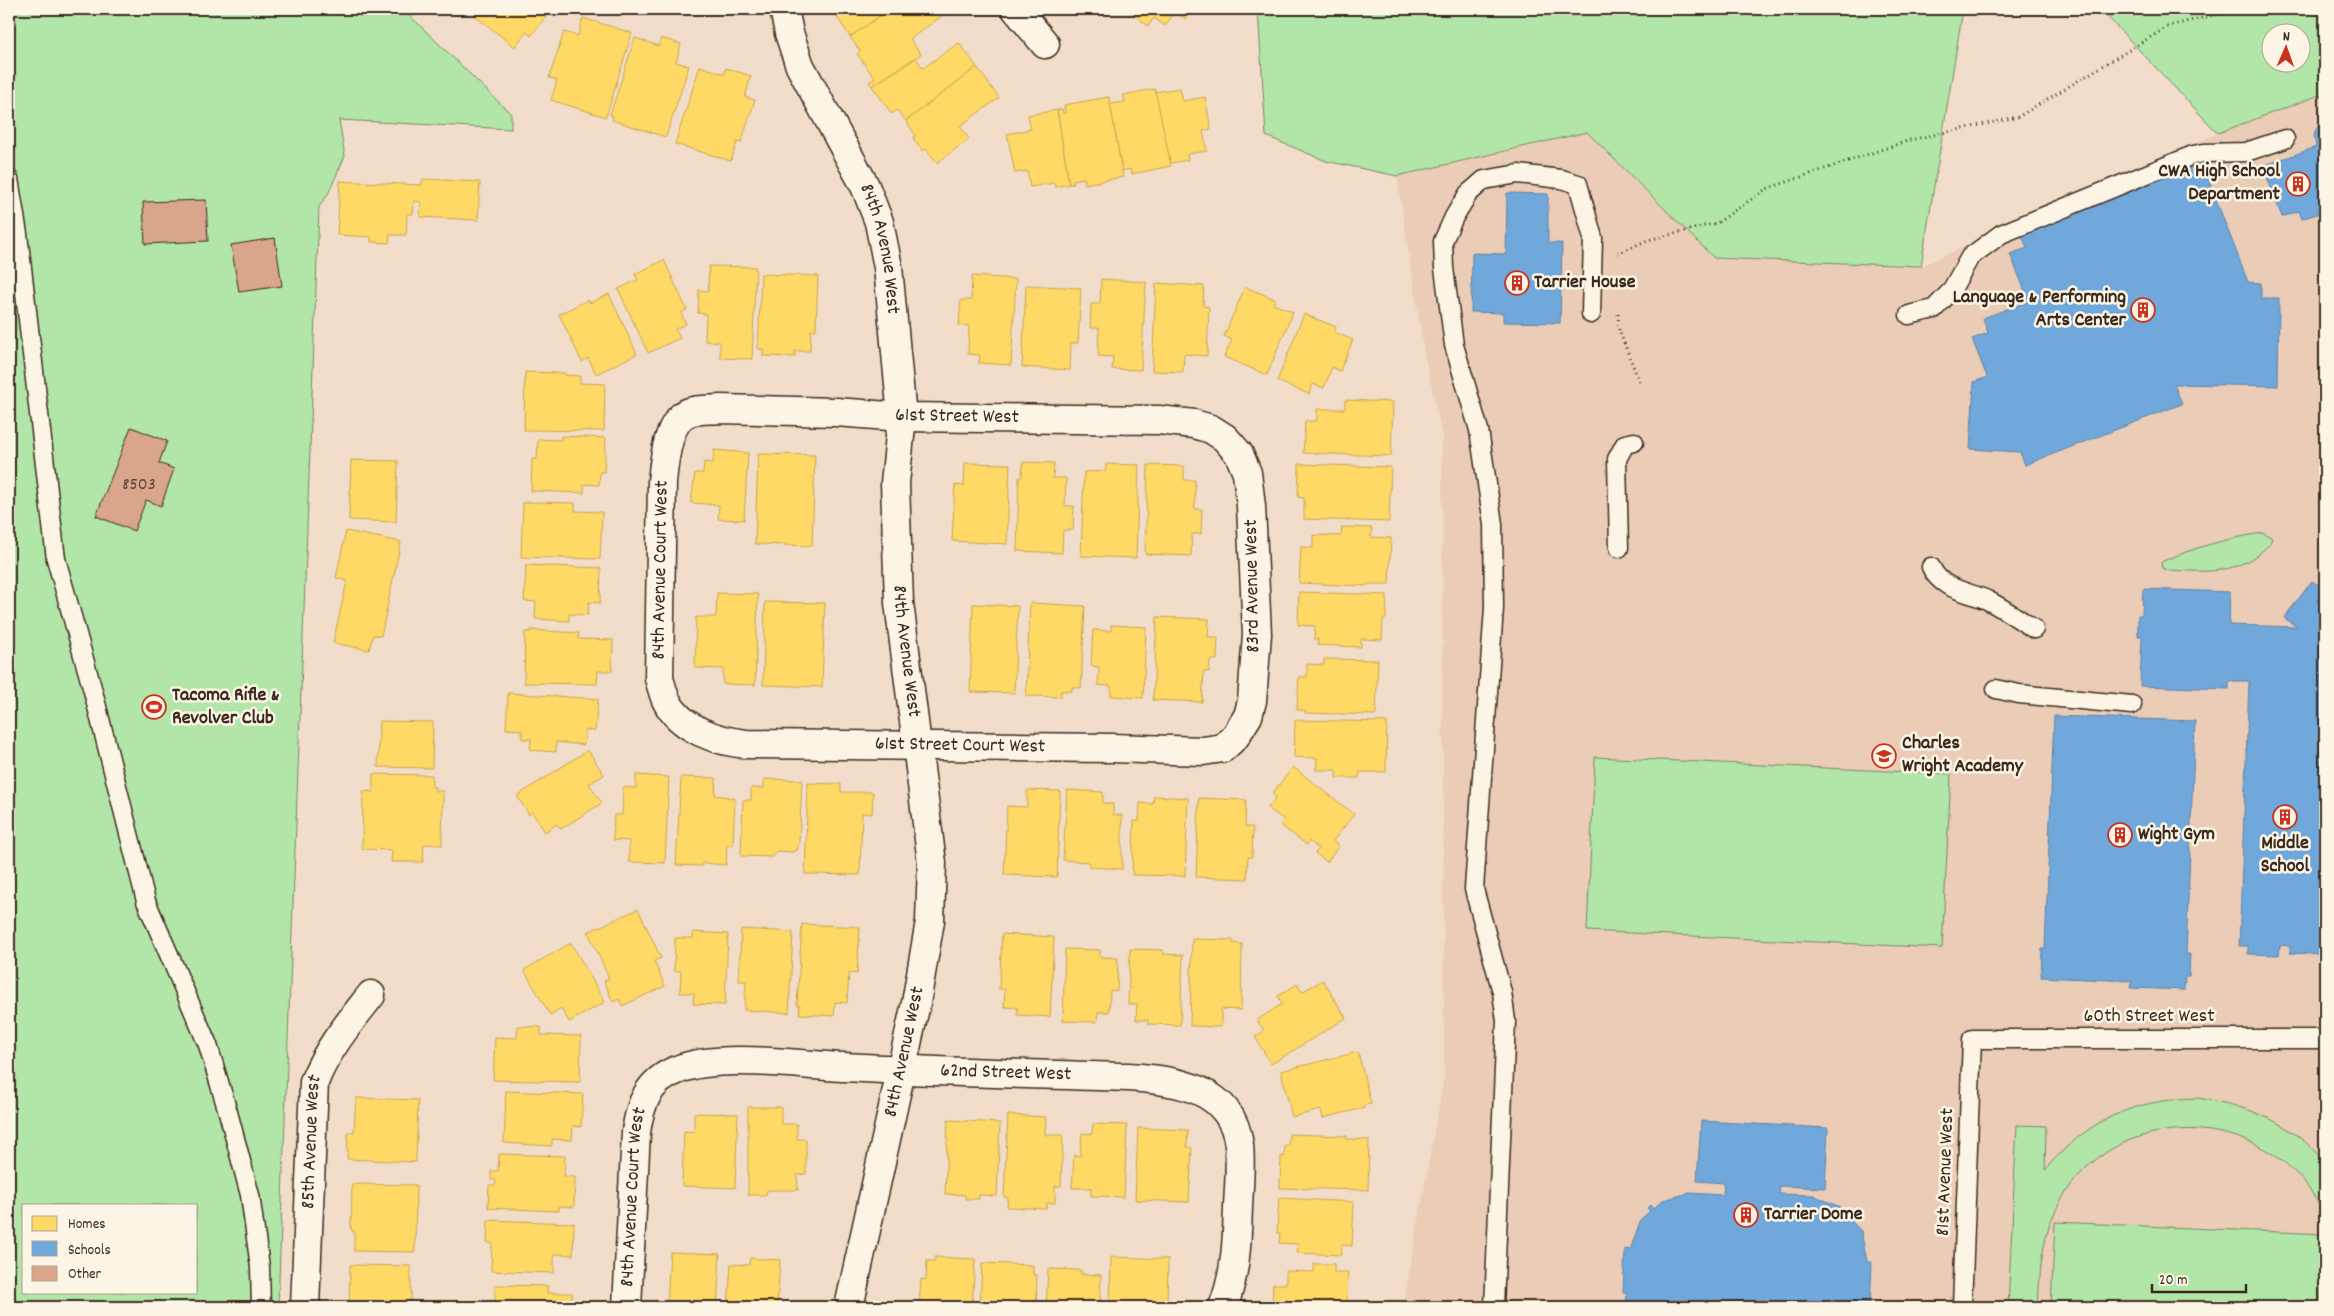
<svg xmlns="http://www.w3.org/2000/svg" width="2334" height="1316" viewBox="0 0 2334 1316" font-family="Dekko,sans-serif">
  <style>
    .built { fill: #eaccb7 }
    .green { fill: #b1e6a8; stroke: #768863; fill-rule: evenodd }
    .homes { fill: #ffd966; stroke: #c4a450 }
    .schools { fill: #6fa8dc; stroke: #5f82a3 }
    .building { fill: #d9a68c; stroke: #3b2a1e }
    .lines { fill: none; stroke-linecap: round; stroke-linejoin: round }
    .service-casing { stroke: #3b2a1e; stroke-width: 21 }
    .minor-casing { stroke: #3b2a1e; stroke-width: 31 }
    .path { stroke: #3b2a1e; stroke-width: 3; stroke-dasharray: 1 4; stroke-linecap: butt }
    .service { stroke: #fcf5e5; stroke-width: 18 }
    .minor { stroke: #fcf5e5; stroke-width: 28 }
    .labels { text-anchor: middle; dominant-baseline: central; stroke-width: 5; stroke-linejoin: round; paint-order: stroke }
    .number-label { font-size: 18px; fill: #62493a }
    .poi-label { font-size: 20px; font-weight: bold; fill: #3b2a1e; stroke: #fcf5e5; text-anchor: start }
    .street-label { font-size: 20px; fill: #3b2a1e; stroke: #fcf5e5 }
  </style>
  <rect width="100%" height="100%" fill="#f2ddca"/>
  <filter id="ink" filterUnits="userSpaceOnUse"><feTurbulence type="fractalNoise" baseFrequency=".02" numOctaves="2"/><feDisplacementMap in="SourceGraphic" scale="10" xChannelSelector="R" yChannelSelector="G"/><feConvolveMatrix kernelMatrix="1 2 1 2 8 2 1 2 1" color-interpolation-filters="sRGB"/></filter>
  <g filter="url(#ink)">
    <!-- built -->
    <path class="built" d="M2325,93V1307H1403L1444,1077L1442,435L1424,352L1397,176L1587,132L1714,258L1921,266L2218,133Z"/>
    <!-- green -->
    <g class="green">
      <path d="M9,9H403L511,114V129L339,120L345,156L328,194L319,207L278,1307H9ZM24,1205H196V1292H24Z"/>
      <path d="M1258,9H1963L1921,266L1714,258L1587,132L1397,176L1326,161L1266,136Z"/>
      <path d="M2088,9H2325V93L2218,133L2100,9ZM2272,32H2302V62H2272Z"/>
      <path d="M2263,533L2272,538C2270,546 2263,550 2257,555C2228,576 2200,571 2166,570L2162,568L2161,563L2163,561C2196,547 2228,538 2263,533Z"/>
      <path d="M1595,757L1951,774L1942,948L1587,931Z"/>
      <path d="M2197,1098C2246,1105 2293,1122 2325,1163V1219C2287,1116 2136,1098 2071,1185C2043,1222 2040,1262 2038,1307H2008L2017,1125L2046,1126L2045,1170C2087,1120 2132,1100 2197,1098Z"/>
      <path d="M2055,1222L2323,1234L2320,1307H2051Z"/>
    </g>
    <!-- homes -->
    <g class="homes">
      <path d="M474,9H552L531,36L526,32L515,47L471,13Z"/>
      <path d="M832,9H890L850,37Z"/>
      <path d="M890,9H943L946,13L910,39L921,54L872,86L869,82L875,78L857,54L860,51L850,37Z"/>
      <path d="M1127,9H1193L1185,19L1175,12L1165,26L1154,18L1148,26Z"/>
      <path d="M583,18L632,33L606,117L551,100L557,80L549,78L564,32L578,36Z"/>
      <path d="M635,38L659,46L661,38L681,44L676,62L689,66L666,137L612,120L613,116L610,115Z"/>
      <path d="M959,43L977,67L906,121L897,110L892,114L872,86L916,58L923,68Z"/>
      <path d="M700,66L724,74L726,68L751,76L745,97L755,100L741,143L737,142L731,161L675,144Z"/>
      <path d="M977,67L999,98L960,126L969,139L937,163L926,149L922,151L913,138L916,136L906,121Z"/>
      <path d="M1180,88L1183,101L1205,97L1211,129L1203,131L1207,151L1187,154L1188,160L1170,163L1155,92Z"/>
      <path d="M1155,89L1171,166L1132,174L1130,169L1122,171L1110,104L1125,102L1123,95Z"/>
      <path d="M1109,97L1123,177L1085,184L1084,178L1073,180L1074,184H1069L1057,110L1062,109L1063,113H1065L1064,105Z"/>
      <path d="M1057,110L1069,184L1055,187L1054,183L1030,187L1027,171L1015,173L1007,134L1031,129L1028,115Z"/>
      <path d="M423,179L480,182L478,220L420,217L421,202L414,201L413,214H407L406,235H390L389,243L371,242V237L337,235L340,181L421,185Z"/>
      <path d="M664,260L687,310L681,313L686,324L675,329L680,338L648,353L618,289L638,280L635,274Z"/>
      <path d="M709,266L756,267L752,359L720,358V342L705,341L706,314L698,313L699,290L708,291Z"/>
      <path d="M761,274L818,276L816,330H811L810,351H795V357L763,356V349H758Z"/>
      <path d="M972,276L1016,279L1011,365L979,363L980,355L968,354L969,326L959,325L961,300H971Z"/>
      <path d="M1101,279L1146,282L1141,370L1112,369L1113,357L1098,356L1099,328H1090L1091,304H1100Z"/>
      <path d="M1156,283L1204,286L1203,306L1209,307L1207,356L1184,354L1183,372L1152,371Z"/>
      <path d="M1026,285L1081,288L1078,343H1071L1070,370L1022,367Z"/>
      <path d="M1245,287L1275,299L1273,304L1293,312L1267,375L1224,357L1232,340L1224,336Z"/>
      <path d="M609,294L637,354L596,374L588,358L582,362L559,314L588,300L590,303Z"/>
      <path d="M1304,314L1336,327L1334,332L1353,340L1340,371L1332,367L1324,388L1313,384L1309,394L1277,381Z"/>
      <path d="M525,372L565,373V375L580,376V383L605,384L604,431L524,430Z"/>
      <path d="M1345,400L1393,402L1391,456L1303,453L1305,421H1317V409H1345Z"/>
      <path d="M561,436L606,438L604,472H600L599,485L584,484V493L531,491L532,459H537L538,439L561,440Z"/>
      <path d="M714,450L748,453L744,520L718,519L719,505L691,503L695,473H703L704,462L713,463Z"/>
      <path d="M758,454L815,455L812,546L755,544Z"/>
      <path d="M351,460L398,461L396,522L349,520Z"/>
      <path d="M1023,462L1054,463L1053,478H1066L1065,506H1074L1073,530H1063L1062,553L1017,551L1019,477H1022Z"/>
      <path d="M965,463L1010,464L1007,544L952,541L955,485L964,486Z"/>
      <path d="M1106,464L1139,465L1136,558L1081,556L1084,472L1105,471Z"/>
      <path d="M1299,464L1391,467L1389,522L1304,519V498L1298,497Z"/>
      <path d="M1148,465L1184,466V480H1195V509H1202L1201,534H1192L1191,556L1145,554Z"/>
      <path d="M530,502L575,503V511L602,512L600,559L521,557L523,503Z"/>
      <path d="M1342,527L1372,528L1371,537L1391,538L1389,584H1368L1365,586L1299,583L1301,547L1313,548V535L1341,536Z"/>
      <path d="M346,531L401,542L381,636L373,635L369,650L333,643L347,581L336,578Z"/>
      <path d="M526,565L601,568L600,603L589,602L588,615L569,614V621L535,619L536,602L524,601Z"/>
      <path d="M1299,592L1387,595L1386,619H1383L1382,640L1361,639V647L1318,645V639H1314L1315,626L1298,625Z"/>
      <path d="M717,593L758,594L755,685L723,684V669L695,668L696,617H716Z"/>
      <path d="M765,602L825,603L822,687L763,685Z"/>
      <path d="M1030,603L1085,606L1081,688L1072,687V691H1061V697L1026,696Z"/>
      <path d="M973,604L1018,606L1014,693L970,692Z"/>
      <path d="M1157,617L1209,619L1208,637H1218L1217,660H1210L1209,672L1204,671L1202,702L1153,700Z"/>
      <path d="M1111,625L1146,627L1143,698L1111,696V686L1098,685L1099,667L1091,666L1093,630L1111,631Z"/>
      <path d="M531,630L579,633L578,639L613,640L612,671H598L597,684L524,683L525,632H531Z"/>
      <path d="M1324,659L1378,660L1376,715L1305,713V710H1297L1299,677H1307V664L1324,665Z"/>
      <path d="M508,693L598,699L595,731L585,730L584,745L556,742V752L530,750L531,739H522V730L506,729Z"/>
      <path d="M1295,720L1387,722L1386,772H1360L1359,778H1336V770H1316L1317,758L1294,757Z"/>
      <path d="M379,721L433,722L432,768L378,767Z"/>
      <path d="M588,750L604,775L589,784L602,803L561,829L557,824L545,832L532,812L529,815L517,796Z"/>
      <path d="M1293,767L1354,814L1333,841L1339,846L1327,862L1315,853L1319,849L1309,841L1307,845L1280,825L1284,820L1268,808L1276,797L1272,794Z"/>
      <path d="M373,774L432,775V787H435V791H443L442,845L424,844L423,862H391L392,850L362,849L363,791L373,792Z"/>
      <path d="M636,775L669,777L665,863L629,862V841L613,840L614,815H622L623,787L636,788Z"/>
      <path d="M681,777L716,778L715,795L735,798L733,845H727L726,865L702,863V866L676,865Z"/>
      <path d="M764,779L802,780L799,844L797,850L792,852L776,851L772,857L741,856L743,800H751V788H764Z"/>
      <path d="M808,783L841,784V792H873L872,814L862,813L860,875L805,874Z"/>
      <path d="M1027,790L1060,791L1057,877L1004,875L1007,806L1027,807Z"/>
      <path d="M1067,790L1103,792V803L1113,804V815H1122V869L1089,867V862L1063,860Z"/>
      <path d="M1154,796L1188,798L1185,876L1132,875L1134,821H1139L1140,803L1153,804Z"/>
      <path d="M1199,798L1246,800L1245,827H1253L1252,857H1248L1247,879L1196,877Z"/>
      <path d="M638,909L661,958L654,961L665,986L622,1006L619,999L613,1002L604,981L609,978L588,932Z"/>
      <path d="M802,924L860,927L857,974L849,973L847,1003L835,1002L834,1016L799,1014L800,1005H797Z"/>
      <path d="M741,929L793,932L789,1013L744,1010L746,981H739Z"/>
      <path d="M693,932L728,934L725,1005L693,1004L694,993H680L681,971H674L675,938H693Z"/>
      <path d="M1002,934L1054,937L1050,1017L1017,1015L1018,1008L1004,1007L1005,989H999Z"/>
      <path d="M1192,939L1233,940V943L1242,944L1241,1010L1221,1009V1027L1190,1026Z"/>
      <path d="M571,943L605,1002L569,1022L561,1008L550,1015L524,970Z"/>
      <path d="M1065,949L1100,950V957L1118,958L1117,991L1110,990L1109,1012H1098L1097,1022L1063,1021Z"/>
      <path d="M1130,949L1163,950V954L1183,955L1180,1025L1148,1024V1020H1136L1137,1004H1128Z"/>
      <path d="M1323,980L1346,1018L1271,1064L1255,1037L1264,1031L1257,1020L1282,1004L1278,996L1297,984L1302,992Z"/>
      <path d="M518,1026L541,1027V1035L581,1036L580,1082L493,1080L495,1037L517,1038Z"/>
      <path d="M1358,1052L1371,1104L1364,1105V1108L1323,1118L1321,1110L1292,1117L1281,1071Z"/>
      <path d="M506,1091L583,1094L581,1127L573,1126L572,1140L552,1139V1146L504,1143Z"/>
      <path d="M356,1098L418,1100L416,1162L347,1159L348,1132H354Z"/>
      <path d="M748,1107H781V1124H797V1139H806V1174L797,1175L798,1190H767L766,1195H748Z"/>
      <path d="M694,1113L738,1114L735,1188L682,1186L684,1131L694,1132Z"/>
      <path d="M1008,1115L1046,1117L1045,1135H1063L1061,1186H1055V1203H1047L1046,1209L1007,1207L1008,1198L1004,1197Z"/>
      <path d="M948,1120L1000,1123L997,1196L979,1195V1199H965V1195L945,1194Z"/>
      <path d="M1093,1124L1127,1125L1124,1197L1091,1196V1188H1072L1074,1155L1080,1156L1082,1133L1092,1134Z"/>
      <path d="M1138,1128L1188,1130L1187,1147L1192,1148L1189,1202L1135,1200Z"/>
      <path d="M1289,1134L1347,1136V1139L1369,1140L1368,1190L1280,1188L1281,1156L1284,1157L1285,1145H1289Z"/>
      <path d="M499,1154L565,1156L564,1176L575,1177L574,1207L559,1206V1211L488,1208L489,1185H496V1180H491V1171H498Z"/>
      <path d="M352,1184L416,1185L415,1252L354,1251V1231L351,1230Z"/>
      <path d="M1279,1198L1354,1202L1352,1246L1342,1245L1341,1255L1297,1253L1298,1244L1279,1243L1280,1233H1277Z"/>
      <path d="M488,1220L574,1223L573,1255L554,1254V1273L491,1271L492,1243H487Z"/>
      <path d="M670,1252L720,1254L717,1307H667Z"/>
      <path d="M935,1257L975,1259L972,1307H919L921,1279L926,1280L927,1261H935Z"/>
      <path d="M1111,1257L1168,1259L1167,1307H1110Z"/>
      <path d="M750,1258L780,1260L777,1307H728L731,1264L749,1265Z"/>
      <path d="M982,1263L1033,1265V1275H1037L1036,1307H980Z"/>
      <path d="M1314,1264H1334V1272H1348L1347,1307H1272L1273,1284H1286V1271L1314,1272Z"/>
      <path d="M350,1265L411,1266V1307H349Z"/>
      <path d="M1048,1269L1081,1270V1274L1101,1275L1100,1307H1046Z"/>
      <path d="M495,1285L548,1286L547,1293H572V1307H495Z"/>
    </g>
    <!-- schools -->
    <g class="schools">
      <path d="M2323,116L2325,117V203L2319,213L2302,219L2299,211L2282,217L2263,166L2316,147L2314,134Z"/>
      <path d="M2200,158L2248,282L2261,283V298H2279L2278,386L2174,384L2182,404L2025,465L2020,452L1970,449L1974,382L1987,377L1972,339L1988,333L1983,318L2029,301L2010,254L2027,248L2019,228Z"/>
      <path d="M1507,193L1548,194V243H1562L1560,323L1503,322V313L1471,312L1472,253L1506,254Z"/>
      <path d="M2325,576V947H2320L2319,954L2290,953V946L2280,945L2279,955L2248,954V946H2239L2249,681H2229V689L2140,686L2142,636H2138V615H2142L2143,589L2230,592L2229,625L2297,627L2284,618L2312,581L2318,585Z"/>
      <path d="M2054,716L2195,721L2186,954H2190L2189,976H2185L2184,990L2131,988L2132,981L2041,977L2042,949H2045Z"/>
      <path d="M1701,1121L1828,1128L1825,1188L1780,1186L1779,1194L1813,1195L1840,1207L1848,1216L1850,1214L1854,1218L1851,1221L1861,1231L1867,1262H1872L1870,1306L1626,1307L1627,1293H1623L1625,1249L1630,1250L1641,1219L1650,1211L1647,1208L1650,1205L1653,1209L1663,1200L1689,1193L1723,1195L1724,1183L1697,1181Z"/>
    </g>
    <!-- building -->
    <g class="building">
      <path d="M206,200L208,241L145,244L143,202Z"/>
      <path d="M275,238L282,286L239,292L231,245Z"/>
      <path d="M131,427L167,441L159,463L174,469L161,506L146,500L134,531L96,516Z"/>
    </g>
    <g class="lines">
      <!-- service casing -->
      <g class="service-casing">
        <g id="service">
          <path d="M9,179L18,234L56,559L93,691L146,901L208,1045L228,1112L250,1195L260,1267L261,1307"/>
          <path d="M1909,315L1934,309L1951,291L1970,257L2001,234L2193,155L2204,153L2246,152L2285,139"/>
          <path d="M1619,548L1617,459L1625,444L1634,442"/>
          <path d="M1931,567C1941,590 1967,591 1987,600C2003,608 2019,619 2034,629"/>
          <path d="M1996,689L2019,694L2132,705"/>
          <path d="M1494,1307L1506,1021L1502,992L1474,889L1494,608L1493,524L1479,430L1454,345L1444,268L1443,241L1454,217L1468,194L1484,180L1518,174L1561,179L1578,184L1593,238L1591,314"/>
          <path d="M1962,1307L1972,1039H2325"/>
        </g>
      </g>
      <!-- minor casing -->
      <g class="minor-casing">
        <g id="minor">
          <path id="s1" d="M784,9L789,33L800,66L865,186L879,222L888,267L902,417L895,483L899,603L932,863L930,921L916,1003L849,1307"/>
          <path d="M1016,9L1045,44"/>
          <path d="M720,409L836,412L902,417L1159,420L1194,424L1211,429L1225,438L1239,454L1247,473L1251,506L1257,634L1252,701L1248,716L1235,737L1223,748L1203,751L1112,748L746,744C717,741 680,729 666,700C663,693 661,685 659,678L662,482C664,463 667,420 689,412C699,409 711,410 720,409Z"/>
          <path id="s2" d="M305,1307L314,1082C327,1049 349,1023 371,995"/>
          <path id="s3" d="M627,1307L636,1132C640,1104 648,1081 677,1070C717,1053 798,1065 843,1067C938,1072 1033,1074 1128,1077C1175,1080 1232,1087 1239,1145C1241,1165 1239,1186 1238,1206C1237,1241 1236,1274 1223,1307"/>
        </g>
      </g>
      <!-- path -->
      <g class="path">
        <path d="M1618,253L1648,240L1717,223L1766,189L1910,140L2018,117L2169,26L2239,9"/>
        <path d="M1618,314L1619,330L1639,381"/>
      </g>
      <!-- service -->
      <use href="#service" class="service"/>
      <!-- minor -->
      <use href="#minor" class="minor"/>
    </g>
  </g>
  <!-- icons -->
  <defs>
    <g id="building-ring" transform="scale(1.25)"><circle r="9.5" fill="#fcf5e5" stroke="#c8321e" stroke-width="1.5"/><path d="M-4-6H4V6H1V3H-1V6H-4ZM-2.5-4.3h1.7v1.8h-1.7ZM.8-4.3h1.7v1.8H.8ZM-2.5-1h1.7V.8h-1.7ZM.8-1h1.7V.8H.8Z" fill="#c8321e"/></g>
    <g id="stadium-ring" transform="scale(1.25)"><circle r="9.5" fill="#fcf5e5" stroke="#c8321e" stroke-width="1.5"/><path d="M0-5a6.5 5 0 1 0 0 10a6.5 5 0 1 0 0-10ZM-3.5-1.8h7v3.6h-7Z" fill="#c8321e"/></g>
    <g id="school-ring" transform="scale(1.25)"><circle r="9.5" fill="#fcf5e5" stroke="#c8321e" stroke-width="1.5"/><path d="M0-5L7-2L0 1L-7-2ZM-4 1L0 2.5L4 1V4Q0 6-4 4Z" fill="#c8321e"/></g>
  </defs>
  <g fill-rule="evenodd">
    <use href="#building-ring" x="2298" y="184"/>
    <use href="#building-ring" x="1517" y="283"/>
    <use href="#building-ring" x="2143" y="310"/>
    <use href="#stadium-ring" x="154" y="707"/>
    <use href="#school-ring" x="1884" y="756"/>
    <use href="#building-ring" x="2285" y="817"/>
    <use href="#building-ring" x="2120" y="835"/>
    <use href="#building-ring" x="1746" y="1215"/>
  </g>
  <g class="labels">
    <!-- number labels -->
    <g class="number-label">
      <text x="139" y="485">8503</text>
    </g>
    <!-- poi labels -->
    <g class="poi-label">
      <text x="2280" y="172" text-anchor="end">CWA High School<tspan x="2280" dy="23">Department</tspan></text>
      <text x="1534" y="283">Tarrier House</text>
      <text x="2126" y="298" text-anchor="end">Language &amp; Performing<tspan x="2126" dy="23">Arts Center</tspan></text>
      <text x="172" y="696">Tacoma Rifle &amp;<tspan x="172" dy="23">Revolver Club</tspan></text>
      <text x="1902" y="744">Charles<tspan x="1902" dy="23">Wright Academy</tspan></text>
      <text x="2138" y="835">Wight Gym</text>
      <text x="2285" y="844" text-anchor="middle">Middle<tspan x="2285" dy="23">School</tspan></text>
      <text x="1764" y="1215">Tarrier Dome</text>
    </g>
    <!-- street labels -->
    <g class="street-label">
      <text stroke="none"><textPath href="#s1" startOffset="261">84th Avenue West</textPath></text>
      <text transform="translate(957 417) rotate(1)">61st Street West</text>
      <text transform="translate(661 570) rotate(-89)">84th Avenue Court West</text>
      <text transform="translate(1253 586) rotate(-91)">83rd Avenue West</text>
      <text stroke="none"><textPath href="#s1" startOffset="666">84th Avenue West</textPath></text>
      <text transform="translate(960 746) rotate(1)">61st Street Court West</text>
      <text x="2149" y="1017">60th Street West</text>
      <text transform="translate(905 1052) rotate(-78)">84th Avenue West</text>
      <text stroke="none"><textPath href="#s3" startOffset="584">62nd Street West</textPath></text>
      <text stroke="none"><textPath href="#s2" startOffset="165">85th Avenue West</textPath></text>
      <text transform="translate(1946 1172) rotate(-88)">81st Avenue West</text>
      <text stroke="none"><textPath href="#s3" startOffset="110">84th Avenue Court West</textPath></text>
    </g>
  </g>
  <!-- margin -->
  <rect width="2334" height="1316" fill="none" stroke="#fcf5e5" stroke-width="30"/>
  <rect x="15" y="15" width="2304" height="1286" fill="none" stroke="#3b2a1e" stroke-width="2" filter="url(#ink)"/>
  <!-- legend -->
  <rect x="22" y="1204" width="175" height="90" fill="#fcf5e5" stroke="#afa495"/>
  <rect x="32" y="1216" width="25" height="15" fill="#ffd966" stroke="#afa495"/>
  <text x="68" y="1228" font-size="15" fill="#3b2a1e">Homes</text>
  <rect x="32" y="1241" width="25" height="15" fill="#6fa8dc" stroke="#afa495"/>
  <text x="68" y="1254" font-size="15" fill="#3b2a1e">Schools</text>
  <rect x="32" y="1266" width="25" height="15" fill="#d9a68c" stroke="#afa495"/>
  <text x="68" y="1278" font-size="15" fill="#3b2a1e">Other</text>
  <!-- north arrow -->
  <g transform="translate(2286 48) rotate(2)"><circle r="24" fill="#fcf5e5" stroke="#afa495"/>
  <path d="M0-4L9 19L0 12L-9 19Z" fill="#c8321e"/>
  <text y="-8" font-size="14" font-weight="bold" text-anchor="middle" fill="#3b2a1e">N</text>
  </g>
  <!-- scale -->
  <path d="M2152 1284v8h94v-8" fill="none" stroke="#3b2a1e" stroke-width="2.5"/>
  <text x="2159" y="1284" font-size="15" fill="#3b2a1e" stroke="#fcf5e5" stroke-width="4" paint-order="stroke">20 m</text>
</svg>
